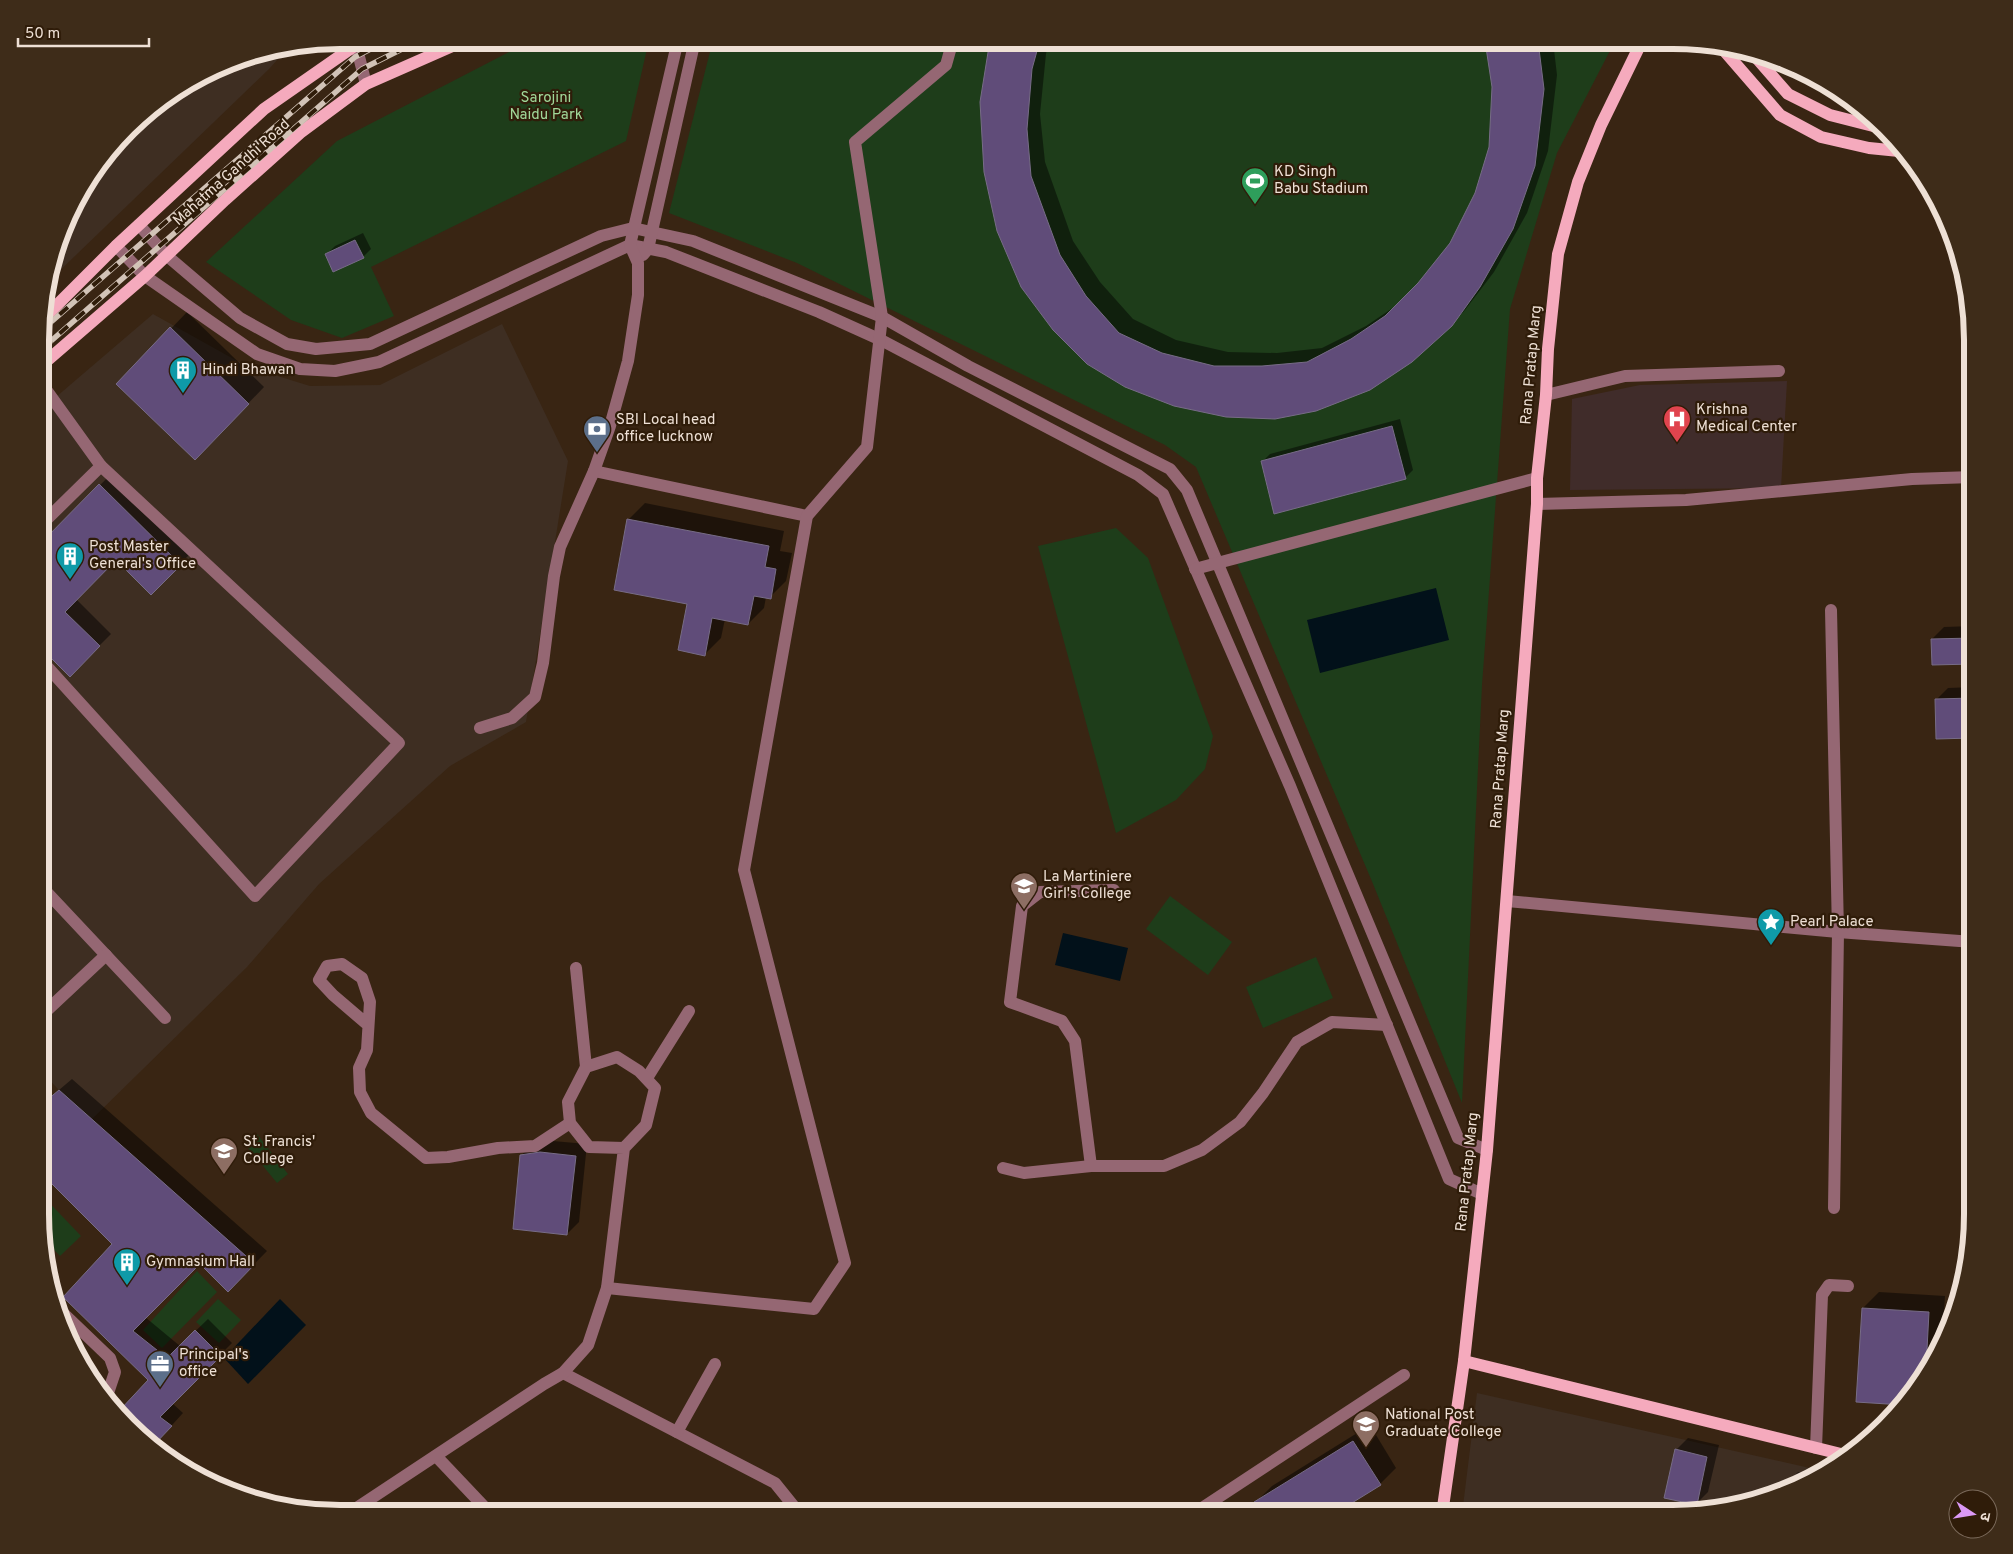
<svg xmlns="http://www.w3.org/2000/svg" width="2013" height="1554" viewBox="0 0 2013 1554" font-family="Overpass,'Noto Sans Devanagari',sans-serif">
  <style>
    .commercial { fill: #3e2e22 }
    .medical { fill: #402c2a }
    .green { fill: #1e3d1a }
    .water { fill: #02111a }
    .shadow { fill: #0007 }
    .building { fill: #604c79; stroke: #776c86 }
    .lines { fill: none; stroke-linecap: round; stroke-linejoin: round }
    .minor { stroke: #956773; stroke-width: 12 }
    .major { stroke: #f5aabd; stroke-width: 12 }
    .rail-casing { stroke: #d2c3b7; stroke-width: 5.5 }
    .rail { stroke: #2f1c09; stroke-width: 4; stroke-dasharray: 11; stroke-linecap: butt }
    .labels { text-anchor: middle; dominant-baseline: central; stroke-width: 4.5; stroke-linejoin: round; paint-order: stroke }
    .park-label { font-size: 15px; fill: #a0d899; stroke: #2f1c09 }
    .poi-label { font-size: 15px; fill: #eee0d5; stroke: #2f1c09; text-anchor: start }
    .street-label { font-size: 15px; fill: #eee0d5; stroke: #2f1c09 }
    .rim { fill: none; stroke: #eee0d5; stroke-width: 6 }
  </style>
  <rect width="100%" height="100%" fill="#392513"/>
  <!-- commercial -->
  <g class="commercial">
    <path d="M287,49L269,69L49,281L80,190L142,114L243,56Z"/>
    <path d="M153,314L248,367L310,386L380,385L502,324L568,461L526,722L450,766L319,884L247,967L89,1122L41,1071L42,409Z"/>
    <path d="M1477,1393L1823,1471L1788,1491L1673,1514H1462Z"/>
  </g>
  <!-- medical -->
  <path class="medical" d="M1787,381L1781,488L1570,490L1572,399L1640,385Z"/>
  <!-- green -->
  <g class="green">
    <path d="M532,40H649L626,141L371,267L394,316L342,338L291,320L206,262L337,141Z"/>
    <path d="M713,40L1615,41L1557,153L1510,309L1482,685L1462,1103L1371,879L1196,467L1165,445L797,263L669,213Z"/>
    <path d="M1116,528L1148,558L1213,736L1205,769L1176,800L1116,833L1038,546Z"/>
    <path d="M1170,896L1232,942L1208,975L1146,929Z"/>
    <path d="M1316,957L1333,998L1263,1028L1246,987Z"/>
    <path d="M257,1134L288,1174L277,1183L244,1143Z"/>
    <path d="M41,1194L81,1236L60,1256L42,1237Z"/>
    <path d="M197,1271L217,1292L162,1348L143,1330Z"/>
    <path d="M218,1299L241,1320L219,1343L196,1322Z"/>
  </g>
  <!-- water -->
  <g class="water">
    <path d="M1436,588L1449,640L1320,673L1307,620Z"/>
    <path d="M1063,933L1128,948L1120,981L1055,965Z"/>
    <path d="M280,1299L306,1325L248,1384L224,1358Z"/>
  </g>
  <!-- shadow -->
  <g class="shadow">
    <path d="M991,40H1049L1046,54L1040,114L1045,162L1073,241L1100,282L1133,319L1176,340L1228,352L1277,353L1322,348L1366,326L1400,303L1419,283L1451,244L1476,193L1490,147L1493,87L1486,41H1553L1557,75L1548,151L1527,213L1494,272L1465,310L1451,325L1174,405L985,172Z"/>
    <path d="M363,233L371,249L363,257L327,254L335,246Z"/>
    <path d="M187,312L264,387L211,442L118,384Z"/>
    <path d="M1400,419L1413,470L1405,478L1262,462L1270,454Z"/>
    <path d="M112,473L192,552L151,593L116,558L76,599L111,634L70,675L42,647V544Z"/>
    <path d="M645,503L784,531L780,551L792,553L786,581L770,597H766L764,608L748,624L725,619L721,638L705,654L689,603L629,519Z"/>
    <path d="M1973,626V663L1932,639L1944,627Z"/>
    <path d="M1973,687V736L1936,700L1948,688Z"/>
    <path d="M72,1079L267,1251L228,1291L200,1263L145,1317L180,1346L208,1319L232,1343L172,1403L183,1413L153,1446L142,1439L121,1411L149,1380L64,1297L114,1244L41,1171V1096L46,1101Z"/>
    <path d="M553,1141L587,1144L579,1222L567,1234L521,1156L533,1143Z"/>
    <path d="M1879,1292L1945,1296L1942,1342L1904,1404L1863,1308Z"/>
    <path d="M1370,1425L1396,1468L1380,1484L1256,1502L1272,1486Z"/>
    <path d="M1688,1438L1719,1445L1708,1492L1696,1504L1676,1450Z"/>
    <path d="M1798,1472L1816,1475L1788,1491L1781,1492L1782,1488Z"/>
  </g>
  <!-- building -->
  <g class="building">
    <path d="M990,40H1040L1032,69L1027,129L1031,176L1060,255L1086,296L1119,333L1162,353L1214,366H1262L1307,362L1351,339L1385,316L1418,283L1450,243L1475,193L1489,147L1492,87L1485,41H1538L1544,89L1535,166L1513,229L1480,287L1452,326L1412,362L1370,390L1316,411L1275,419L1226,417L1174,406L1125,387L1087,364L1053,330L1021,287L997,231L984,172L980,102Z"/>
    <path d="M355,240L364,258L333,272L325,254Z"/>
    <path d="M170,327L249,404L195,460L116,384Z"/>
    <path d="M1392,426L1406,479L1274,514L1261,461Z"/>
    <path d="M99,484L181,565L151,595L116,560L65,612L100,646L70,677L42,649V542Z"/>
    <path d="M627,519L769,546L765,567L776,569L771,599L754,596L748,625L712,618L705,656L678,650L687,604L614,590Z"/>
    <path d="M1973,638V664L1932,665L1931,639Z"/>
    <path d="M1973,698V738L1936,739L1935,699Z"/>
    <path d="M59,1090L255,1264L228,1292L200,1264L133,1331L167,1358L195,1330L221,1356L160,1417L172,1426L153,1446L142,1439L120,1410L148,1380L63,1297L112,1244L41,1173V1105Z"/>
    <path d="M540,1152L576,1156L567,1235L513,1229L520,1155Z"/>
    <path d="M1862,1308L1929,1312L1926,1368L1903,1405L1856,1402Z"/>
    <path d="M1353,1441L1381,1485L1334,1514H1262L1254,1502Z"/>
    <path d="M1675,1449L1707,1457L1697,1505L1664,1498Z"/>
  </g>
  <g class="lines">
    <!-- minor -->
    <g class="minor">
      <path d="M357,40L356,45L366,84"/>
      <path d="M139,225L166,255L240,318L287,344L316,349L370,344L601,236L633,228L693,241L882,317L968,366L1170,469L1187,490L1458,1138L1487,1150"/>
      <path d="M116,246L145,276L257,354L300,369L335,371L379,362L630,245L666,252L819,312L881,340L1138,475L1163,494L1290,786L1449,1179L1482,1194"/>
      <path d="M643,255L648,249L695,40"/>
      <path d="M1546,395L1625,376L1779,371"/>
      <path d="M594,471L807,516"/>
      <path d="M1537,504L1686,500L1912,479L1973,477"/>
      <path d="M42,524L101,466L42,384"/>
      <path d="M1195,569L1537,478"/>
      <path d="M1831,610L1838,932L1834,1208"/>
      <path d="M42,661L255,896L399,743L101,466"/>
      <path d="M480,728L512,718L535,697L543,663L554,576L560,547L594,471L610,426L628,361L638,295V263L630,245L678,40"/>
      <path d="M41,886L165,1018"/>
      <path d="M1507,901L1838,932L1973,942"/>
      <path d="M576,968L586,1067"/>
      <path d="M41,1016L106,955"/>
      <path d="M368,1025L333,995L319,980L327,966L342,964L362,978L370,1002L367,1050L359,1068L360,1092L371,1113L426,1158L448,1157L498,1148L535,1146L570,1123"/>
      <path d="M647,1078L689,1011"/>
      <path d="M1091,1166L1075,1041L1062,1021L1010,1002L1022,906L1040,892L1114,890"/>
      <path d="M1003,1168L1024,1173L1091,1166H1164L1202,1150L1240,1122L1263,1093L1297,1042L1332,1022L1387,1025"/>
      <path d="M607,1288L814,1309L845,1263L744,870L807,516L867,447L882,317L855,142L946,65L953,40"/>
      <path d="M62,1312L110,1358L115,1372L109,1390L106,1393"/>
      <path d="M563,1373L775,1483L800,1514"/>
      <path d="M677,1432L715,1364"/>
      <path d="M1816,1448L1822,1295L1829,1285L1848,1286"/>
      <path d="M436,1456L490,1513"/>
      <path d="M349,1513L544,1384L563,1373L588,1345L607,1288L624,1148L646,1125L655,1088L639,1071L617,1057L586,1067L568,1102L570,1123L589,1147L624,1148"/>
      <path d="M1193,1514L1404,1375"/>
    </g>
    <!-- major -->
    <g class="major">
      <path d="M1721,47L1780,115L1821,137L1869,148L1899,151"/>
      <path d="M1754,55L1788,94L1830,115L1881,128"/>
      <path d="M43,319L116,246L264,109L363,40"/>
      <path d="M42,365L145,276L225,200L300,133L366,84L466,40"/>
      <path d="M1464,1361L1849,1456"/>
      <path d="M1442,1514L1464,1361L1487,1150L1537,504V478L1546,395L1548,349L1558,254L1578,182L1601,125L1642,41"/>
    </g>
    <!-- rail casing -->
    <g class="rail-casing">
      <g id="rail">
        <path d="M43,329L355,57L388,40"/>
        <path d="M43,348L362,69L420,40"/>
      </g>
    </g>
    <!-- rail -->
    <use href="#rail" class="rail"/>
  </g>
  <!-- icons -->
  <defs>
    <g id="stadium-pin" transform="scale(1.4375)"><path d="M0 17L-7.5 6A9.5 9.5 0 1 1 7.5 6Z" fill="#2e9e5b" stroke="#2f1c09"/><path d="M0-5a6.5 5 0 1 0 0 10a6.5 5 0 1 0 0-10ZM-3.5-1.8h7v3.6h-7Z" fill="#fff"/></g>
    <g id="building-pin" transform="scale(1.4375)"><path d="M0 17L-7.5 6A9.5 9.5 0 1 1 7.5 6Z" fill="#0f9aa8" stroke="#2f1c09"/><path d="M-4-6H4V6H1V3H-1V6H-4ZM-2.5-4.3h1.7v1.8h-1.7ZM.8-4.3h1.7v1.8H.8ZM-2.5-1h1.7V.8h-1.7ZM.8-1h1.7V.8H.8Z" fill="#fff"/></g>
    <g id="hospital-pin" transform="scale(1.4375)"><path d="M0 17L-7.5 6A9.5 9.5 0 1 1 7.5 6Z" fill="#e0444e" stroke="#2f1c09"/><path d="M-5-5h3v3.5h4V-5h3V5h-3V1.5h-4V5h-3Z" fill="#fff"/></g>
    <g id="bank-pin" transform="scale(1.4375)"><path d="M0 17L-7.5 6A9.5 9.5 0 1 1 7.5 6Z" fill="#5c6f8a" stroke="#2f1c09"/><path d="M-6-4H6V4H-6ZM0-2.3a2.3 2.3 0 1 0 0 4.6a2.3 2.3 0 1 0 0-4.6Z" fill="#fff"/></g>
    <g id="school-pin" transform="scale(1.4375)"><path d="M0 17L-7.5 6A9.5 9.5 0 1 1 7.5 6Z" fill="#8d6e63" stroke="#2f1c09"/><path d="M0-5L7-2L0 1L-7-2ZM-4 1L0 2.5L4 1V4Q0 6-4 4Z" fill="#fff"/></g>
    <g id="sight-pin" transform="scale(1.4375)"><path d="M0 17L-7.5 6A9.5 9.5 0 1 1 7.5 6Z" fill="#0f9aa8" stroke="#2f1c09"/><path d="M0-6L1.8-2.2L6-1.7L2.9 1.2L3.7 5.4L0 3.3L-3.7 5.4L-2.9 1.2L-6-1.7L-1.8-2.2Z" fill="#fff"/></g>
    <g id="office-pin" transform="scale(1.4375)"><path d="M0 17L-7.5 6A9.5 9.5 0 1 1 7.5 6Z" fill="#5c6f8a" stroke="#2f1c09"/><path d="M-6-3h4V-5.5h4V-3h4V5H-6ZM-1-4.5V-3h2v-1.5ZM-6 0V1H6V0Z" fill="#fff"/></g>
    <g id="university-pin" transform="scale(1.4375)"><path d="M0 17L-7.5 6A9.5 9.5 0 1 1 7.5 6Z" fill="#8d6e63" stroke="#2f1c09"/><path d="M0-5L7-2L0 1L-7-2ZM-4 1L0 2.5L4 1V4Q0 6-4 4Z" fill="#fff"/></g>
  </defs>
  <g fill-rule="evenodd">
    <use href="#stadium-pin" x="1255" y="181"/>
    <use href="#building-pin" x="183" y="370"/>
    <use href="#hospital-pin" x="1677" y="419"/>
    <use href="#bank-pin" x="597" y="429"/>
    <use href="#building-pin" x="70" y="556"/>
    <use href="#school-pin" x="1024" y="886"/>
    <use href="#sight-pin" x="1771" y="922"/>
    <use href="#school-pin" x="224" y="1151"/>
    <use href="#building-pin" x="127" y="1262"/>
    <use href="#office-pin" x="160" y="1364"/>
    <use href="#university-pin" x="1366" y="1424"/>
  </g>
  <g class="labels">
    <!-- park labels -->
    <g class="park-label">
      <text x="546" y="98">Sarojini<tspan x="546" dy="17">Naidu Park</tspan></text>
    </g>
    <!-- poi labels -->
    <g class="poi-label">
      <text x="1274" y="172">KD Singh<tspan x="1274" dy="17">Babu Stadium</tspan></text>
      <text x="202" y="370">Hindi Bhawan</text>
      <text x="1696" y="410">Krishna<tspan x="1696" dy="17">Medical Center</tspan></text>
      <text x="616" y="420">SBI Local head<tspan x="616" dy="17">office lucknow</tspan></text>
      <text x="89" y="547">Post Master<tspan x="89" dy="17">General's Office</tspan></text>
      <text x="1043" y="877">La Martiniere<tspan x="1043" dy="17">Girl's College</tspan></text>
      <text x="1790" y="922">Pearl Palace</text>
      <text x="243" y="1142">St. Francis'<tspan x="243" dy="17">College</tspan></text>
      <text x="146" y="1262">Gymnasium Hall</text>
      <text x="179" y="1355">Principal's<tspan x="179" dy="17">office</tspan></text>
      <text x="1385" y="1415">National Post<tspan x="1385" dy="17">Graduate College</tspan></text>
    </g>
    <!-- street labels -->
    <g class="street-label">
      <text transform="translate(232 173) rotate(-42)">Mahatma Gandhi Road</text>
      <text transform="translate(1532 365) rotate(-85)">Rana Pratap Marg</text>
      <text transform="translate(1501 769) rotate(-86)">Rana Pratap Marg</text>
      <text transform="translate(1468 1172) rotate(-84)">Rana Pratap Marg</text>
    </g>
  </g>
  <!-- crop -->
  <path d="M0 0H2013V1554H0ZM340 49H1673A291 291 0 0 1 1964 340V1214A291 291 0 0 1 1673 1505H340A291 291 0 0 1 49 1214V340A291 291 0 0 1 340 49Z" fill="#3e2c19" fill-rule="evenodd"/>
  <path class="rim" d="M340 49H1673A291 291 0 0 1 1964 340V1214A291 291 0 0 1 1673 1505H340A291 291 0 0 1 49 1214V340A291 291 0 0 1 340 49Z"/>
  <!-- north arrow -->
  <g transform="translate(1973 1514) rotate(102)"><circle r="24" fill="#2f1c09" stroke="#7b6a5b"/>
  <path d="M0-4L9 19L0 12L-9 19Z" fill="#db99f5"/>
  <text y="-8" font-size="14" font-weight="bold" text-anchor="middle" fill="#eee0d5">उ</text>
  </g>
  <!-- scale -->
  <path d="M18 38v8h131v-8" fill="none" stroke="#eee0d5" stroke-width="2.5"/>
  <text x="25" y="38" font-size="15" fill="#eee0d5" stroke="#2f1c09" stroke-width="4" paint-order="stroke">50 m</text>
</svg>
